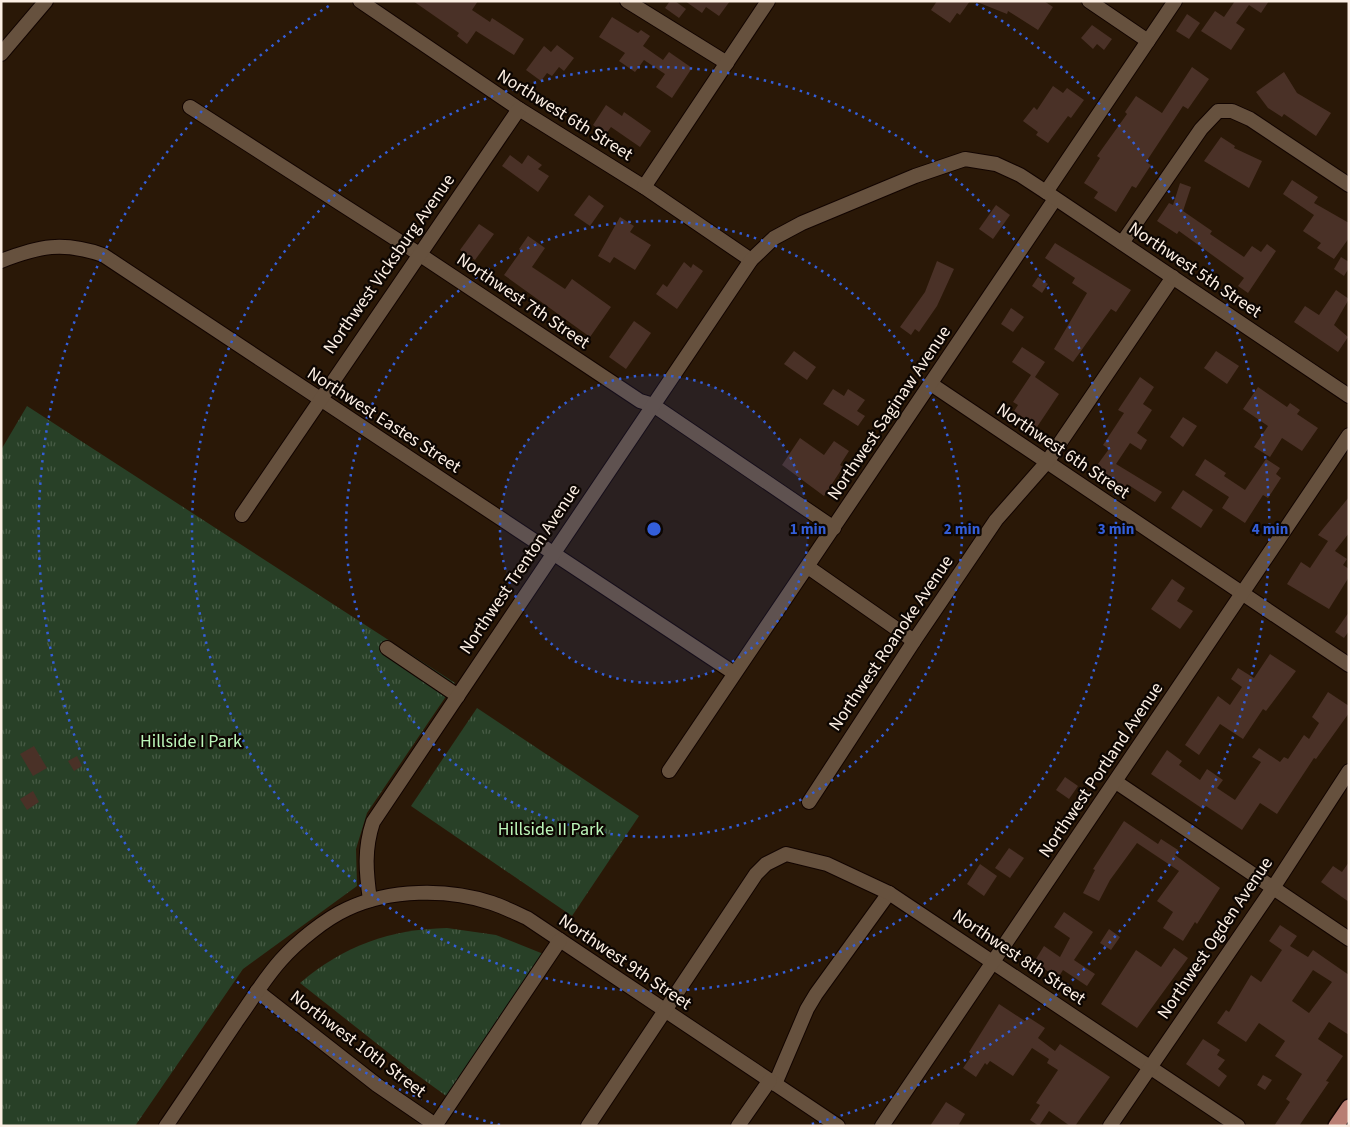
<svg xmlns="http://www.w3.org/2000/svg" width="1350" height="1127" viewBox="0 0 1350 1127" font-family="'Source Sans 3',sans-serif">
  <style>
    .grass { fill: url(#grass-tufts) }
    .building { fill: #4a3127; fill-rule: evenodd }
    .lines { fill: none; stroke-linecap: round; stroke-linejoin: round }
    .minor-casing { stroke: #120400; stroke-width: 16 }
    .major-casing { stroke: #120400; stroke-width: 18 }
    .minor { stroke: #66513e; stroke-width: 14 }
    .major { stroke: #b87e72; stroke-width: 15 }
    .ring { fill: none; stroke: #335ed9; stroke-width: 2.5; stroke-dasharray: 2.5 5 }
    .labels { text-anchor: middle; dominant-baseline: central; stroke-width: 4.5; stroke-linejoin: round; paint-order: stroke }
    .street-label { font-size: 18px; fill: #fcefe4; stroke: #0d0602 }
    .park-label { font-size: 18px; fill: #bcf6b9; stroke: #0d0602 }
    .centre { fill: #335ed9; stroke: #0d0602; stroke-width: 2.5 }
    .ring-label { font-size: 15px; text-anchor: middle; font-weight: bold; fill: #335ed9; stroke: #0d0602; stroke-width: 4.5; stroke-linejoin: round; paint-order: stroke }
  </style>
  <defs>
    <pattern id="grass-tufts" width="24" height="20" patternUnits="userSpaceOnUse" patternTransform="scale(1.25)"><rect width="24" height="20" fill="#284027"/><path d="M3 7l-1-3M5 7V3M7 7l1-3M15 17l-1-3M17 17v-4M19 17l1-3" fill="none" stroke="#485c46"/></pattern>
  </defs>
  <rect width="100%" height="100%" fill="#2a1807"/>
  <!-- grass -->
  <g class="grass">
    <path d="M27,406L455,683L367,813L356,849L357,886L243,969L135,1126H1V450Z"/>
    <path d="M477,708L639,816L572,916L411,806Z"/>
    <path d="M447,928L496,935L546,955L449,1098L409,1069L300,983C343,946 391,929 447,928Z"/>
  </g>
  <!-- building -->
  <g class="building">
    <path d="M413,1H478L472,10L490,22L492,18L524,39L514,55L476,31L467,44L457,36L459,33Z"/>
    <path d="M670,1H675L686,9L679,18L665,8Z"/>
    <path d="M685,1H730L719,16L706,7L702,13Z"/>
    <path d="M937,1H970L960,15L957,13L950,23L931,10Z"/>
    <path d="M1012,1H1044L1053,7L1038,30L1008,11L1007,14L977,2Z"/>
    <path d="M1235,1H1269L1261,13L1249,5L1236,23L1245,29L1231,50L1201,31L1215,11L1224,17Z"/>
    <path d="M1187,14L1200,23L1189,39L1176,31Z"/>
    <path d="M612,17L638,33L641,30L650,36L643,46L663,60L669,52L692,68L672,98L656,87L665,74L644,60L635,72L619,61L625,53L599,37Z"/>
    <path d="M1092,25L1112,39L1104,50L1097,44L1093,49L1081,38Z"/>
    <path d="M557,45L574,58L564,71L559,67L552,76L547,73L541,81L526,70L544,46L551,52Z"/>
    <path d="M1192,67L1209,79L1188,109L1183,106L1146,162L1151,165L1136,188L1132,186L1116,212L1094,198L1098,192L1084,183L1100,158L1097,156L1127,114L1125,112L1136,96L1162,113Z"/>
    <path d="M1284,72L1297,93L1331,113L1316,136L1284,114L1282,117L1268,108L1256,92Z"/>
    <path d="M1053,86L1063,93L1067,88L1084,100L1071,118L1068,116L1048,143L1036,135L1038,132L1023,121L1034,107L1037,110Z"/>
    <path d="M606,105L622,116L624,112L651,131L640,147L611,127L606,134L593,125Z"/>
    <path d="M1221,137L1235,146L1234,148L1262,161L1249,188L1204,161Z"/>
    <path d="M510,155L522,164L528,155L542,165L538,169L549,176L538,192L502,166Z"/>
    <path d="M1292,180L1318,197L1314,203L1349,223V238L1334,259L1317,248L1321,243L1303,231L1314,215L1283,194Z"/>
    <path d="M1180,183L1191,187L1183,211L1212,231L1210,234L1244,257L1252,246L1261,252L1267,244L1276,251L1248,293L1238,286L1244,278L1179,231L1177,234L1157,221L1169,203L1173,205Z"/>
    <path d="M589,195L604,206L590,226L574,215Z"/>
    <path d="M996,205L1010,215L993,239L979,229Z"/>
    <path d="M620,217L634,226L630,232L651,245L635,270L614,257L610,263L598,256Z"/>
    <path d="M479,224L494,234L475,260L460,250Z"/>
    <path d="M528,236L545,248L532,267L565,289L572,279L611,307L590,337L504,275L521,251L519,249Z"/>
    <path d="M1055,243L1131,290L1116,312L1111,309L1073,362L1054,349L1087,293L1072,283L1075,278L1045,258Z"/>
    <path d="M1341,257L1349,262V268L1344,276L1334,269Z"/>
    <path d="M937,261L954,269L937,306L919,332L915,329L911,335L900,327L925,292Z"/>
    <path d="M684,262L691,268L693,264L703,271L677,309L656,294L663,284L667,287Z"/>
    <path d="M1038,277L1048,284L1042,293L1032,286Z"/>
    <path d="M1336,290L1349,299L1334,325L1348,337L1338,352L1294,322L1305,306L1319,315Z"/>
    <path d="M1011,308L1024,317L1013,332L1001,324Z"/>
    <path d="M634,321L651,333L626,369L609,357Z"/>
    <path d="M1022,347L1045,362L1035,377L1059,394L1037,427L1014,411L1018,405L1013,402L1031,375L1012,362Z"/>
    <path d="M794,351L816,367L807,380L784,364Z"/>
    <path d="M1216,351L1239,366L1227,384L1204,368Z"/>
    <path d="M1140,377L1154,387L1143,404L1152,410L1137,433L1147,440L1141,450L1130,443L1116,464L1162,492L1155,502L1127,484L1124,488L1095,468L1109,449L1103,445L1124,413L1118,410Z"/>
    <path d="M1258,387L1287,407L1290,403L1300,410L1297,414L1318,428L1302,451L1282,438L1270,457L1254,447L1268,426L1243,409Z"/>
    <path d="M833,389L844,396L848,389L865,400L857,411L865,416L858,426L823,404Z"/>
    <path d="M1183,417L1197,426L1183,447L1170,437Z"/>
    <path d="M800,438L824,455L834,441L849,451L840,465L843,467L824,496L782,465Z"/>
    <path d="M1205,459L1226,473L1224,476L1245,490L1266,459L1280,468L1276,474L1281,478L1268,498L1263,495L1245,523L1222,508L1229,497L1195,475Z"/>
    <path d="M1183,490L1213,510L1201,528L1171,508Z"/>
    <path d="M1349,497V533L1335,551L1347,559L1343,565L1349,569V577L1329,609L1287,584L1301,562L1310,568L1328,541L1318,535Z"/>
    <path d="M1172,579L1185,588L1177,601L1193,611L1180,629L1151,609Z"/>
    <path d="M1349,612V631L1344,638L1335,632Z"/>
    <path d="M1270,654L1296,671L1266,711L1263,709L1243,739L1220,724L1199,755L1185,745L1218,696L1230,705L1242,687L1231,679L1238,668L1254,678Z"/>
    <path d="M1328,692L1349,706V713L1316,759L1314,758L1277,814L1260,803L1242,830L1206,806L1203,809L1151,774L1167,750L1182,761L1179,765L1200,780L1207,769L1223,780L1217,788L1235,800L1261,762L1252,757L1259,748L1280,762L1284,757L1288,759L1304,735L1309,739L1319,723L1312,717Z"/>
    <path d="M34,746L47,768L33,776L20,754Z"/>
    <path d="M77,756L82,766L74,771L68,761Z"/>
    <path d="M1065,777L1078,786L1069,799L1056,790Z"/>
    <path d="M33,791L39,802L27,810L20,799Z"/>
    <path d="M1124,821L1158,844L1161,839L1178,850L1175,855L1220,888L1197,924L1195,922L1183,941L1163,928L1173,912L1157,901L1179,871L1137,843L1110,880L1099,901L1083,893L1095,870L1093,869Z"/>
    <path d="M1009,848L1024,858L1010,878L995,868Z"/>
    <path d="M1349,862V902L1321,882L1333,866L1342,872Z"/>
    <path d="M980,864L997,876L984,896L967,884Z"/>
    <path d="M1064,912L1093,932L1074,960L1095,974L1087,986L1063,970L1058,978L1034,962L1044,946L1060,957L1070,938L1054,927Z"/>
    <path d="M1280,925L1297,936L1290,946L1308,957L1313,950L1349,975V1035L1329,1022L1318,1039L1343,1056L1326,1081L1329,1082L1299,1126H1274L1290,1102L1286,1099L1302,1074L1275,1056L1285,1041L1259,1023L1246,1042L1217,1023L1226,1010L1229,1012L1251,975L1261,982L1282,950L1269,941ZM1313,970L1332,982L1309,1013L1292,1001Z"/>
    <path d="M1109,929L1120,937L1111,950L1100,943Z"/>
    <path d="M1174,948L1188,958L1137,1028L1101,1004L1136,950L1161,967Z"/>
    <path d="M999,1004L1025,1021L1028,1017L1045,1028L1038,1038L1055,1051L1060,1044L1110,1077L1075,1126H1070L1049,1111L1039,1126L1030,1120L1040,1105L1036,1103L1058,1070L1047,1063L1049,1059L1032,1048L1013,1076L990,1061L987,1065L985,1063L976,1077L963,1068L972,1055L969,1052Z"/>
    <path d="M1203,1039L1220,1050L1217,1055L1225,1060L1218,1069L1227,1076L1219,1087L1186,1064Z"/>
    <path d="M1263,1075L1272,1080L1265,1090L1257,1085Z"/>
    <path d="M946,1102L965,1114L958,1126H930Z"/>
  </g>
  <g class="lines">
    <!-- minor casing -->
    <g class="minor-casing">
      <g id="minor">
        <path d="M360,1L519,109L644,187L751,260"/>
        <path d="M627,1L727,63"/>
        <path d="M1089,1L1148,41"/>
        <path d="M1,54L46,1"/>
        <path d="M190,107L419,254L640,401L653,405L834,528"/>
        <path d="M644,187L768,1"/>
        <path d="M1046,192L1175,1"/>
        <path d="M1122,243L1201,129L1218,111H1232L1250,119L1349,185"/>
        <path d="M1,261C39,246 63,241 103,255L734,673"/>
        <path d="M931,384L1349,665"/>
        <path d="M242,515L519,109"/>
        <path d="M808,567L914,641"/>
        <path d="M387,648L458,696"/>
        <path d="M669,771L1055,199"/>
        <path d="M1116,782L1349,939"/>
        <path d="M809,802L914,641L996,520L1047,462L1173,277"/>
        <path d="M370,900C366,872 364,849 373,822L751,260L774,238L802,223L915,176L965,159L996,164L1020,175L1046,192L1349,396"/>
        <path d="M257,991L377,1085L437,1126"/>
        <path d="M775,1084L807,1009L816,994L889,893"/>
        <path d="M166,1126C190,1091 213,1056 236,1022C251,1001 264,979 281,960C297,942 325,919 347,909C389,889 448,888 492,903C504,907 516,913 527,918L838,1126"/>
        <path d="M435,1126L560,940"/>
        <path d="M588,1126L756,874L766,864L786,854L827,864L889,893L1238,1126"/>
        <path d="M738,1126L770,1080"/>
        <path d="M882,1126L1349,435"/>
        <path d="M1110,1126L1273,888L1349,771"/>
      </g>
    </g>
    <!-- major casing -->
    <g class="major-casing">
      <path id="major" d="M1336,1126L1349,1107"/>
    </g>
    <!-- minor -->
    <use href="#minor" class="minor"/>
    <!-- major -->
    <use href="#major" class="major"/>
  </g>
  <!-- distance rings -->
  <circle cx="654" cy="529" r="154" fill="#335ed9" fill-opacity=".12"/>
  <g class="ring">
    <circle cx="654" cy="529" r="154"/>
    <circle cx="654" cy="529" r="308"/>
    <circle cx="654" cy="529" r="462"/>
    <path d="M500 1125A616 616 0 0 1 332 4M976 4A616 616 0 0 1 808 1125"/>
  </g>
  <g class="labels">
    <!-- street labels -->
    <g class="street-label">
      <text transform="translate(565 115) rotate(32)">Northwest 6th Street</text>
      <text transform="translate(389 264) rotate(-55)">Northwest Vicksburg Avenue</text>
      <text transform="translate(1195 270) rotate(34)">Northwest 5th Street</text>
      <text transform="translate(523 301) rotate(34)">Northwest 7th Street</text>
      <text transform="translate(889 413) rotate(-56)">Northwest Saginaw Avenue</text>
      <text transform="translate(384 420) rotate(33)">Northwest Eastes Street</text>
      <text transform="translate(1063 451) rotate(34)">Northwest 6th Street</text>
      <text transform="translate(520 569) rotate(-56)">Northwest Trenton Avenue</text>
      <text transform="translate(891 643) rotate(-56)">Northwest Roanoke Avenue</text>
      <text transform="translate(1101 770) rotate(-56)">Northwest Portland Avenue</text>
      <text transform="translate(1215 938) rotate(-56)">Northwest Ogden Avenue</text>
      <text transform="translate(1019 957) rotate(34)">Northwest 8th Street</text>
      <text transform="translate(625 962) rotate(34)">Northwest 9th Street</text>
      <text transform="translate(358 1044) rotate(37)">Northwest 10th Street</text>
    </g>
    <!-- park labels -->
    <g class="park-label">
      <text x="191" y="741">Hillside I Park</text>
      <text x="551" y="829">Hillside II Park</text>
    </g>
  </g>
  <circle cx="654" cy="529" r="8" class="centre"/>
  <g class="ring-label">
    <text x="808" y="534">1 min</text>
    <text x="962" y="534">2 min</text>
    <text x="1116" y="534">3 min</text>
    <text x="1270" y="534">4 min</text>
  </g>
  <!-- border -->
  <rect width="1350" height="1127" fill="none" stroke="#fcefe4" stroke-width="5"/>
</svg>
